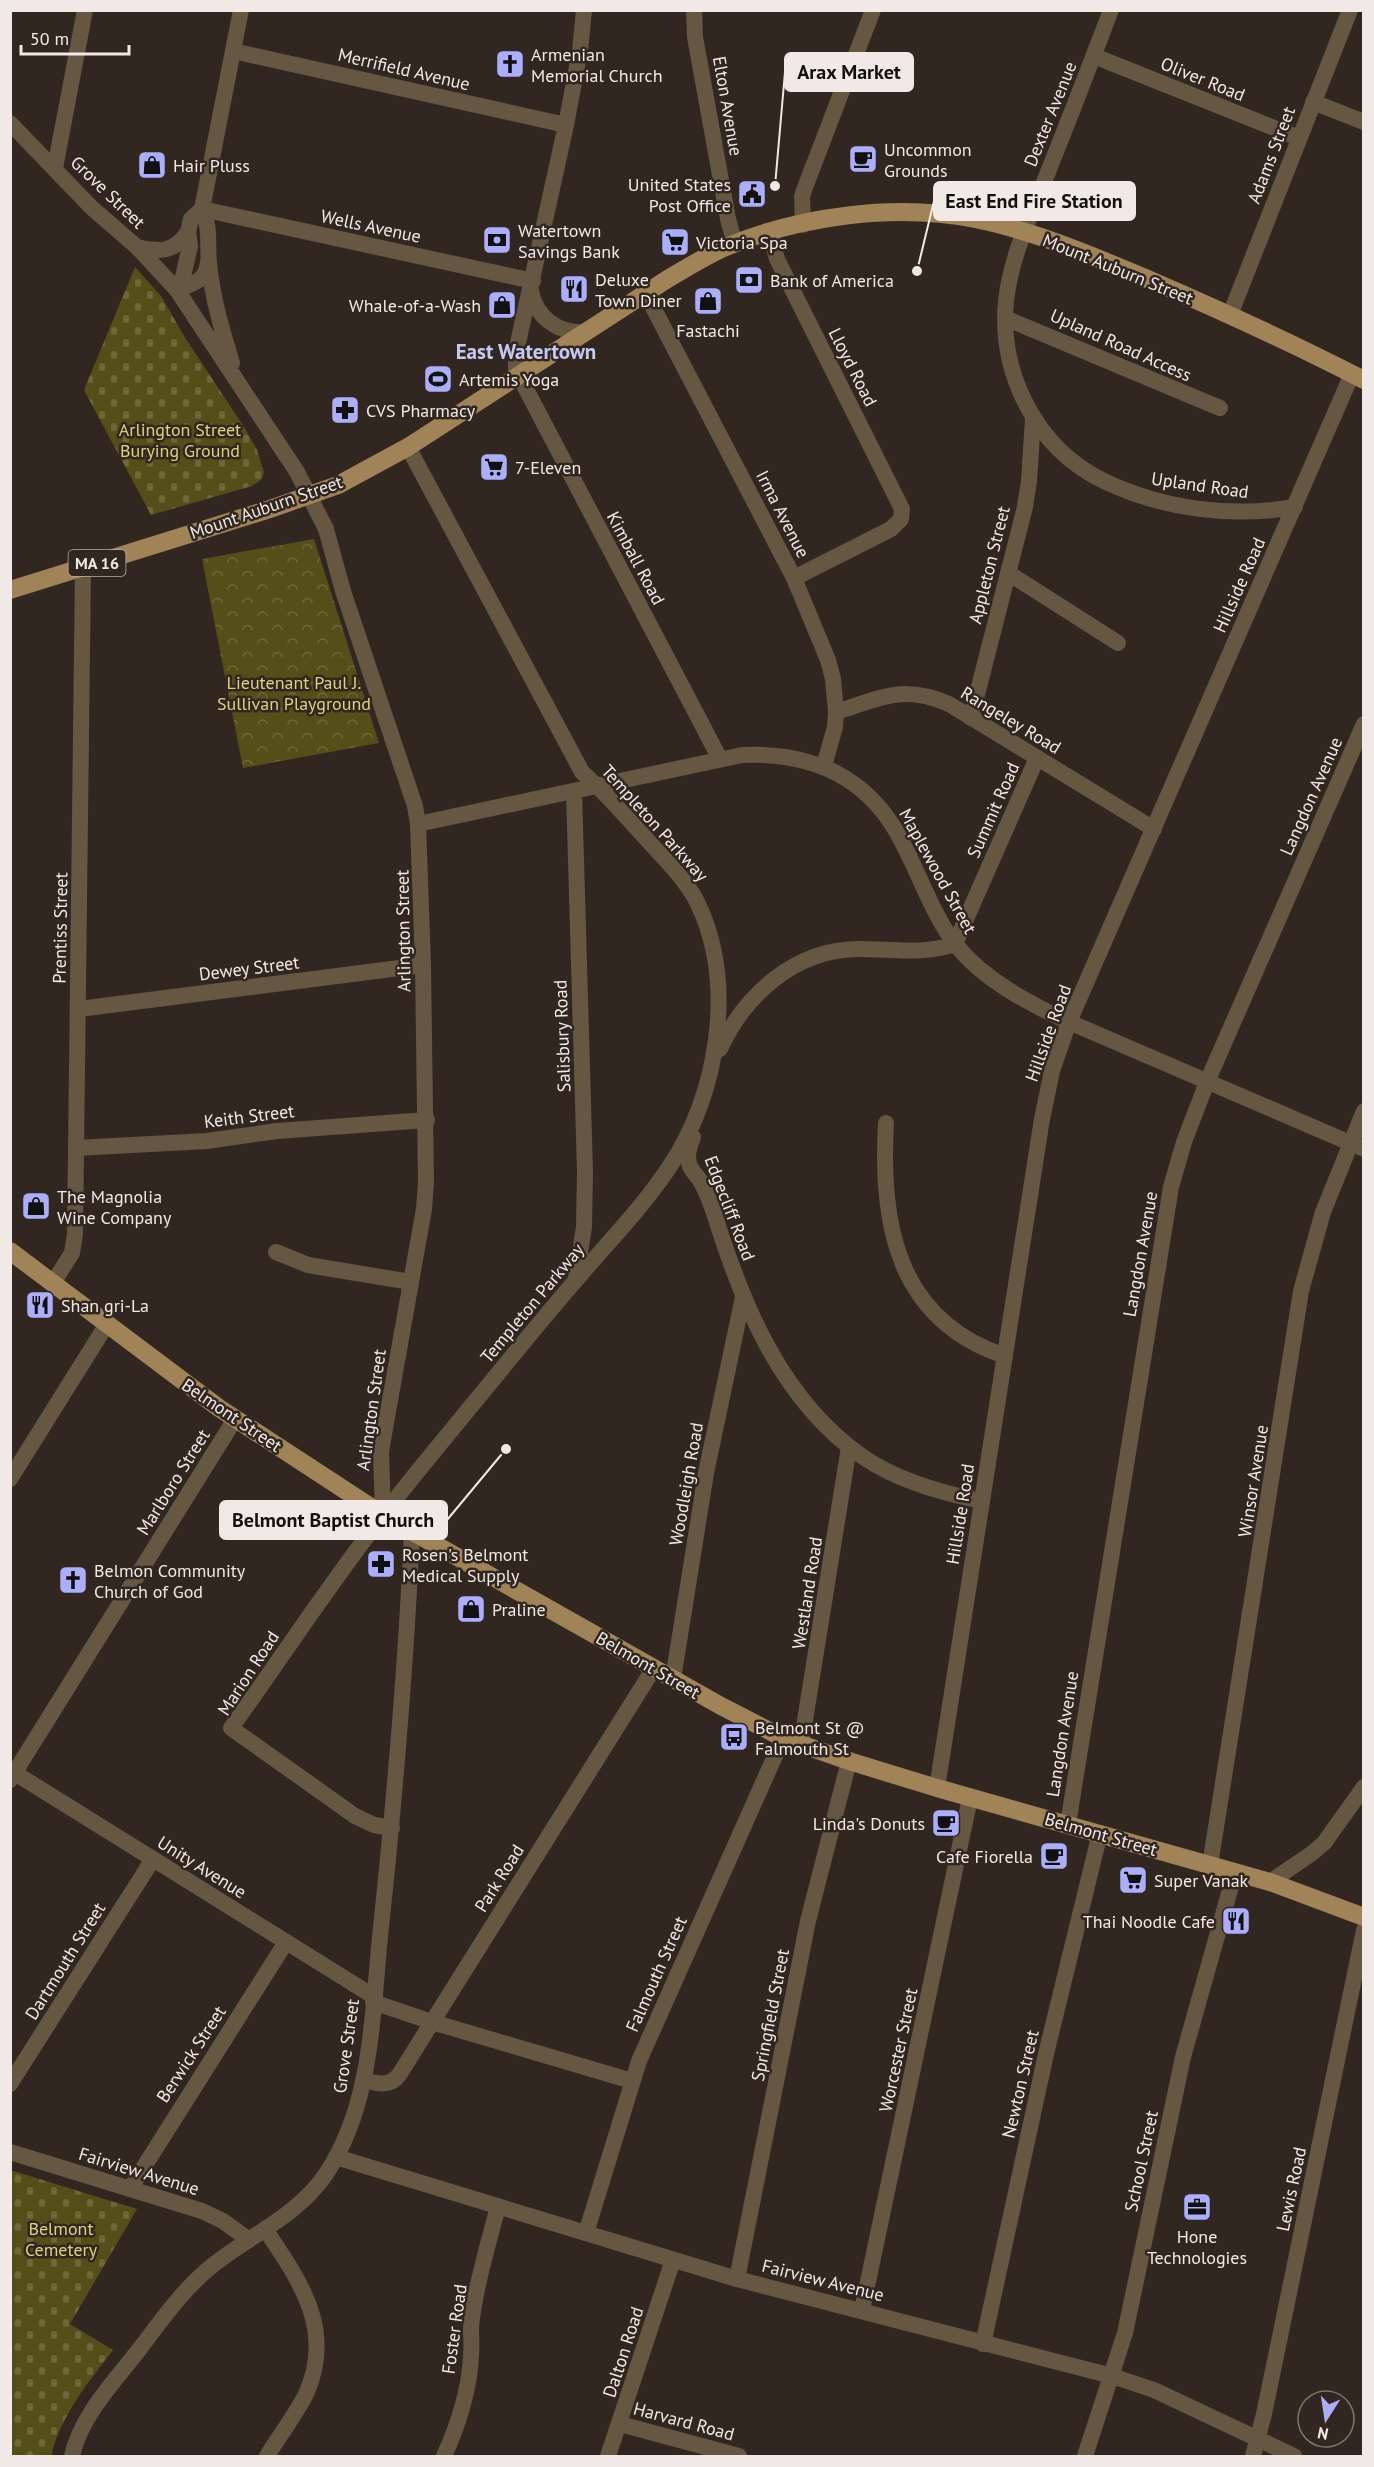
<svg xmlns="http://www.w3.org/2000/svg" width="1374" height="2467" viewBox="0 0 1374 2467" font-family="'PT Sans',sans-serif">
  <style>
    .cemetery { fill: url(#cemetery-stones) }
    .park { fill: url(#park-crowns) }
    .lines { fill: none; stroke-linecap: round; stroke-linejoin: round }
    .minor { stroke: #655742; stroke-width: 16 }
    .major { stroke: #a08457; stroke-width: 18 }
    .labels { text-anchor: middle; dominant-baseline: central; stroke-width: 5; stroke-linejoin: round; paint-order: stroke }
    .shield { fill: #322720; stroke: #b8afaa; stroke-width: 1.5 }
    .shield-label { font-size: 16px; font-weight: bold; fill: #f1e9e5 }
    .poi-label { font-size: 18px; fill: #f1e9e5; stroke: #322720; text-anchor: start }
    .street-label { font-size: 18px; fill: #f1e9e5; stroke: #322720 }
    .park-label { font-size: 18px; fill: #dcd47a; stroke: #322720 }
    .quarter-label { font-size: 21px; font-weight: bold; fill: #c5c9f4; stroke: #322720 }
    .leader { fill: none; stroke: #f1e9e5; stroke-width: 2 }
    .callout-dot { fill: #f1e9e5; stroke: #322720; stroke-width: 2 }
    .callout { fill: #f1e9e5; stroke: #f1e9e5; stroke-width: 2 }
    .callout-label { font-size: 20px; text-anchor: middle; font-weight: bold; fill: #111 }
  </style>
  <defs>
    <pattern id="cemetery-stones" width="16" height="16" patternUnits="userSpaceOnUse" patternTransform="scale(1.5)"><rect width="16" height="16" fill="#544f18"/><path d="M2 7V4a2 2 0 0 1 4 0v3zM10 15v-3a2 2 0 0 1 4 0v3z" fill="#6d6839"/></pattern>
    <pattern id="park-crowns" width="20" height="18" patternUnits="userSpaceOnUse" patternTransform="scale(1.5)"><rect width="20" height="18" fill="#544f18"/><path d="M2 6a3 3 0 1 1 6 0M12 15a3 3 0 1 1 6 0" fill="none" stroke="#6d6839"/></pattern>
  </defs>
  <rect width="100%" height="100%" fill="#322720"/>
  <!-- cemetery -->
  <g class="cemetery">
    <path d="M135,267L161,296L184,336L244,427L257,450L264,472L262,479L252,486L151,515L84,390Z"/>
    <path d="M10,2170L137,2209L70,2324L113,2350C88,2383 61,2415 51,2456H11Z"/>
  </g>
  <!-- park -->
  <path class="park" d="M314,539L379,743L243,768L202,559Z"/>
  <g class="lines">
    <!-- minor -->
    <g class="minor">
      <path d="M584,10L580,51L566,125L516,352V370L720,759"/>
      <path d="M694,10L695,37L728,219L735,244"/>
      <path d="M1111,10C1087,73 1063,135 1038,197C1024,230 1010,265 1006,301C999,374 1037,449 1104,481C1162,509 1231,518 1295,507"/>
      <path d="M233,51L566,125"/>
      <path d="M1094,56L1299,138"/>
      <path d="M1313,102L1364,122"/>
      <path d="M10,123L92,208L137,247L177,290L297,472L326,529L343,591L415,806L418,824L423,965L426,1182L424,1209L381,1451L383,1515"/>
      <path d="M55,168L85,10"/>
      <path d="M202,209L533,281"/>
      <path d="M803,225L802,197L804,190L873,10"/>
      <path d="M770,232L777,259L902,509L901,519L891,529L794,578"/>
      <path d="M137,247C159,252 174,253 188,232"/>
      <path d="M177,290L182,281L190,246L188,232L191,219L202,209"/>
      <path d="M177,290C194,283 206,281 208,262"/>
      <path d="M531,291C536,318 559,334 586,332"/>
      <path d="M646,294L794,578L828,660L833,679L836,712L835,727L824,766"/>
      <path d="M1230,315L1350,10"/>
      <path d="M1005,318L1220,408"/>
      <path d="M232,363C222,330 212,297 209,263C207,243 211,228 202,209L241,10"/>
      <path d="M1008,573L1118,643"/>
      <path d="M836,712C881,698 903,684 949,704L1154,829"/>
      <path d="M971,718L1025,507L1029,481L1033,419"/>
      <path d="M574,791L585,1171L584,1227L576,1278"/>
      <path d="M418,824L742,755C811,752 868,776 901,840C920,875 932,914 956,945C984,980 1030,1004 1069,1022L1364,1149"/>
      <path d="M79,1009L423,965"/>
      <path d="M720,1049C745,994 796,949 859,949C892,949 923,955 955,944L1037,758"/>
      <path d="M886,1123C880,1224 897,1320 1005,1356"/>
      <path d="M693,1137C690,1145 686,1154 689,1163C690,1170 698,1176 701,1182C707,1193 711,1204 715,1216C743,1306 782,1401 863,1457C898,1481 941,1493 982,1501"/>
      <path d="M76,1148L207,1141L277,1131L427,1120"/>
      <path d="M276,1252L308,1265L411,1282"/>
      <path d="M53,1283L72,1253L75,1234L83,568"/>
      <path d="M10,1479L107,1324"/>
      <path d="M673,1679L706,1473L743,1297"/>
      <path d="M801,1745L849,1447"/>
      <path d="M10,1770L373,1996"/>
      <path d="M10,1780L235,1419"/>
      <path d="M937,1788L1042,1119L1052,1071L1069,1022L1352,374"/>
      <path d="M1068,1824L1171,1187L1184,1142L1207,1082L1364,724"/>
      <path d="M392,1828L374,1825L355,1816L231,1728C282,1657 330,1583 384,1514C412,1477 443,1441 472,1405C507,1363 541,1320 577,1279C608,1242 643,1207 670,1166C718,1094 736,984 698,904C687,881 668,863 651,844C629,820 607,794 582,772L408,447"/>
      <path d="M1210,1865L1301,1291L1323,1212L1364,1111"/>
      <path d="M1270,1882L1311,1854L1324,1843L1364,1787"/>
      <path d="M373,2002L432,2022L632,2081"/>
      <path d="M363,2080C377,2083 389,2088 399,2075L654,1668"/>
      <path d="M10,2084L153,1859"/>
      <path d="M10,2152L202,2211L223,2221L249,2240"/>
      <path d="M336,2157L737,2279L1112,2376L1154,2390L1294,2456"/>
      <path d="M130,2189L286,1942"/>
      <path d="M265,2229C300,2281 335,2330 306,2394C295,2416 279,2436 267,2456"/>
      <path d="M586,2233L639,2061L783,1738"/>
      <path d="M737,2279L808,1921L849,1761"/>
      <path d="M862,2310L970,1798"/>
      <path d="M983,2344L1046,2054L1100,1833"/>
      <path d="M620,2424L739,2456"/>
      <path d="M72,2456C81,2416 113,2383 138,2351C161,2321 183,2289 213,2265C251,2235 298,2215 326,2174C374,2102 372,2009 381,1927C395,1795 406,1664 412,1531"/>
      <path d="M444,2456C458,2426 470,2388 471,2355C472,2346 471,2336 471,2327C475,2287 488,2246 498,2206"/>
      <path d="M608,2456L673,2260"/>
      <path d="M1085,2456L1125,2333L1183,2057L1235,1872"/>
      <path d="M1253,2456L1264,2414L1364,1930"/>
    </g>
    <!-- major -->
    <g class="major">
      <path d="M10,590L270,509L338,485L408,447L666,280C685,269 705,256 726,247C800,216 895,203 975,219C1035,231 1093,256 1150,280C1222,311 1294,344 1364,380"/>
      <path d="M10,1251L219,1408L383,1515L721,1706L783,1738L849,1761L937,1788L1270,1882L1364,1917"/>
    </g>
  </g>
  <!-- icons -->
  <defs>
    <g id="church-square" transform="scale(1.5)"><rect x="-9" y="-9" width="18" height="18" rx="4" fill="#abaffb" stroke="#322720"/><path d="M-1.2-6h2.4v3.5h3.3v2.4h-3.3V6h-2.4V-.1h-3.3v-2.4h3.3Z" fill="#111"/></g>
    <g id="cafe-square" transform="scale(1.5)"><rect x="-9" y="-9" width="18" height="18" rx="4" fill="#abaffb" stroke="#322720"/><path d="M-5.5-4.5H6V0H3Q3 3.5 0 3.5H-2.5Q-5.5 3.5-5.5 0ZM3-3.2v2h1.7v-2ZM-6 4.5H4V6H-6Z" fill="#111"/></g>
    <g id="shop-square" transform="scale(1.5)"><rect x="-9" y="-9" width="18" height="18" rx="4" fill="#abaffb" stroke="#322720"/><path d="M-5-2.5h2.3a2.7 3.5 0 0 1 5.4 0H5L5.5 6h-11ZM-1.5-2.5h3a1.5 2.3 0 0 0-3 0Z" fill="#111"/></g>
    <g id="civic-square" transform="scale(1.5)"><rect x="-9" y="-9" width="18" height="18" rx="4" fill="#abaffb" stroke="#322720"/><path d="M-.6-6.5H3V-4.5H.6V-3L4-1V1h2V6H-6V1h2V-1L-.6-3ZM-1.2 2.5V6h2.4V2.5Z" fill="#111"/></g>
    <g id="bank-square" transform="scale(1.5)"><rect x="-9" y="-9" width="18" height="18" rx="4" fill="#abaffb" stroke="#322720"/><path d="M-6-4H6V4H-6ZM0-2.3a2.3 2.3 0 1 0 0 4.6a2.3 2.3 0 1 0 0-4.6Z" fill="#111"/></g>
    <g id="supermarket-square" transform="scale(1.5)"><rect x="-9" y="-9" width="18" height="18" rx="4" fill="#abaffb" stroke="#322720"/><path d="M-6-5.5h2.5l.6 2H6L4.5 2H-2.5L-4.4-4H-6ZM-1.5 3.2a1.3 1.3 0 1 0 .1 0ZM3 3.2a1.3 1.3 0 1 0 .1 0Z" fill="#111"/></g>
    <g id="restaurant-square" transform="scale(1.5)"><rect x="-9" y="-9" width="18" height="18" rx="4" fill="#abaffb" stroke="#322720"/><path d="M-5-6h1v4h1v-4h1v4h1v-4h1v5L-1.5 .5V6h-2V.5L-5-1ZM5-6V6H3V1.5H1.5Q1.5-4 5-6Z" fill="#111"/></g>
    <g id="stadium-square" transform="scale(1.5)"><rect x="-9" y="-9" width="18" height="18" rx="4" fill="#abaffb" stroke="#322720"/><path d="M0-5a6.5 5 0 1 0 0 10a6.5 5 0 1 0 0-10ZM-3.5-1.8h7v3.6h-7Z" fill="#111"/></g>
    <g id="pharmacy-square" transform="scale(1.5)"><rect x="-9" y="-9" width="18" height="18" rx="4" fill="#abaffb" stroke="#322720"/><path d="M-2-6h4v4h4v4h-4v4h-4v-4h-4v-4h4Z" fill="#111"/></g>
    <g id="bus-square" transform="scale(1.5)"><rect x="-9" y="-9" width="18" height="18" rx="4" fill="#abaffb" stroke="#322720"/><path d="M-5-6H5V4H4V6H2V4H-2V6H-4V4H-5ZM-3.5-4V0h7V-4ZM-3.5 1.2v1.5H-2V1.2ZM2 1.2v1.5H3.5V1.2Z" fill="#111"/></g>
    <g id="office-square" transform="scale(1.5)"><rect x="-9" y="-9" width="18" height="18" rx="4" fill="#abaffb" stroke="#322720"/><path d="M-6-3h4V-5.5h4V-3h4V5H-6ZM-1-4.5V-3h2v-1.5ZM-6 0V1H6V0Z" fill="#111"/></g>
  </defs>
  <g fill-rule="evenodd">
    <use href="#church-square" x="510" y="64"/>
    <use href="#cafe-square" x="863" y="159"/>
    <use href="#shop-square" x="152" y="165"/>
    <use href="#civic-square" x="752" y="194"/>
    <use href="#bank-square" x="497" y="240"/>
    <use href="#supermarket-square" x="675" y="242"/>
    <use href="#bank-square" x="749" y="280"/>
    <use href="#restaurant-square" x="574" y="289"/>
    <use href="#shop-square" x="708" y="301"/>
    <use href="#shop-square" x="502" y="305"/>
    <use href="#stadium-square" x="438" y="379"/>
    <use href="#pharmacy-square" x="345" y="410"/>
    <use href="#supermarket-square" x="494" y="467"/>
    <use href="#shop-square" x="36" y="1206"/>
    <use href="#restaurant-square" x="40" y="1305"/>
    <use href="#pharmacy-square" x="381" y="1564"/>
    <use href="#church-square" x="73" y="1580"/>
    <use href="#shop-square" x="471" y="1609"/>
    <use href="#bus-square" x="734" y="1737"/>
    <use href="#cafe-square" x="946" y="1823"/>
    <use href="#cafe-square" x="1054" y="1856"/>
    <use href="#supermarket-square" x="1133" y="1880"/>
    <use href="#restaurant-square" x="1236" y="1921"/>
    <use href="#office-square" x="1197" y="2207"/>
  </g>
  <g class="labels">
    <!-- shield labels -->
    <rect class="shield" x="68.5" y="550" width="57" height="26" rx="4.5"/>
    <g class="shield-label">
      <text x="97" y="563">MA 16</text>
    </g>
    <!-- poi labels -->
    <g class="poi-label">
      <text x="531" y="54">Armenian<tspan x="531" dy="21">Memorial Church</tspan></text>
      <text x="884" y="149">Uncommon<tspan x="884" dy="21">Grounds</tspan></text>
      <text x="173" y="165">Hair Pluss</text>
      <text x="731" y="184" text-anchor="end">United States<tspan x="731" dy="21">Post Office</tspan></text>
      <text x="518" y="230">Watertown<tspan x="518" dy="21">Savings Bank</tspan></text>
      <text x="696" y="242">Victoria Spa</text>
      <text x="595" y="279">Deluxe<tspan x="595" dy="21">Town Diner</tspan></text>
      <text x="770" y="280">Bank of America</text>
      <text x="481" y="305" text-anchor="end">Whale-of-a-Wash</text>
      <text x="708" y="330" text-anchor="middle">Fastachi</text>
      <text x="459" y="379">Artemis Yoga</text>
      <text x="366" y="410">CVS Pharmacy</text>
      <text x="515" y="467">7-Eleven</text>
      <text x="57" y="1196">The Magnolia<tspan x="57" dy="21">Wine Company</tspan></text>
      <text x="61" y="1305">Shan gri-La</text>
      <text x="402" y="1554">Rosen's Belmont<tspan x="402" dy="21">Medical Supply</tspan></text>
      <text x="94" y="1570">Belmon Community<tspan x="94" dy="21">Church of God</tspan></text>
      <text x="492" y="1609">Praline</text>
      <text x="755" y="1727">Belmont St @<tspan x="755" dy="21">Falmouth St</tspan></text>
      <text x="925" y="1823" text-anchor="end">Linda's Donuts</text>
      <text x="1033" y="1856" text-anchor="end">Cafe Fiorella</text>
      <text x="1154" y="1880">Super Vanak</text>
      <text x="1215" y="1921" text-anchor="end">Thai Noodle Cafe</text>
      <text x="1197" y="2236" text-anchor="middle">Hone<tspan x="1197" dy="21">Technologies</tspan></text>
    </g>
    <!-- street labels -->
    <g class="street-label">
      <text transform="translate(404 69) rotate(13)">Merrifield Avenue</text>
      <text transform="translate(1203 79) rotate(22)">Oliver Road</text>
      <text transform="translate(728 106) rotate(80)">Elton Avenue</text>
      <text transform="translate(1050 114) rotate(-68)">Dexter Avenue</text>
      <text transform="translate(1271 155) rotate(-69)">Adams Street</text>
      <text transform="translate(108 192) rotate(44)">Grove Street</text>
      <text transform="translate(371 226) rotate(12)">Wells Avenue</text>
      <text transform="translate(1118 269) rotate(22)">Mount Auburn Street</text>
      <text transform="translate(1121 345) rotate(24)">Upland Road Access</text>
      <text transform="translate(853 367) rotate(63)">Lloyd Road</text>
      <text transform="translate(1200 485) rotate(8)">Upland Road</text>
      <text transform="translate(266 507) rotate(-19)">Mount Auburn Street</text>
      <text transform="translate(783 514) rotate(63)">Irma Avenue</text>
      <text transform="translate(636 558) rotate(62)">Kimball Road</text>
      <text transform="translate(989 565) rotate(-76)">Appleton Street</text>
      <text transform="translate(1239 585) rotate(-66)">Hillside Road</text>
      <text transform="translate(1011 720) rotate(31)">Rangeley Road</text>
      <text transform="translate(1311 796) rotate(-66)">Langdon Avenue</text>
      <text transform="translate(993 810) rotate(-66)">Summit Road</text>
      <text transform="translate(655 823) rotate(48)">Templeton Parkway</text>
      <text transform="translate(938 871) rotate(61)">Maplewood Street</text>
      <text transform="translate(60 928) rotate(-89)">Prentiss Street</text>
      <text transform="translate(403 931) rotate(-91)">Arlington Street</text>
      <text transform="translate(249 968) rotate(-7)">Dewey Street</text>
      <text transform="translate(1048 1033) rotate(-70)">Hillside Road</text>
      <text transform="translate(562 1036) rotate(-92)">Salisbury Road</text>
      <text transform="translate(249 1116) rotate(-7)">Keith Street</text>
      <text transform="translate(730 1208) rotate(69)">Edgecliff Road</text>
      <text transform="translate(1140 1254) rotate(-80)">Langdon Avenue</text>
      <text transform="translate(532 1303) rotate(-50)">Templeton Parkway</text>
      <text transform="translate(371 1410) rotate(-82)">Arlington Street</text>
      <text transform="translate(232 1415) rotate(34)">Belmont Street</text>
      <text transform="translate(1253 1481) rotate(-81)">Winsor Avenue</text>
      <text transform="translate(173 1482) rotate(-58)">Marlboro Street</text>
      <text transform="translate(686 1484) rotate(-80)">Woodleigh Road</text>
      <text transform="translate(960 1514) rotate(-81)">Hillside Road</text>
      <text transform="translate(807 1593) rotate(-81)">Westland Road</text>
      <text transform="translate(648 1665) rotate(30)">Belmont Street</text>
      <text transform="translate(248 1673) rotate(-57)">Marion Road</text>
      <text transform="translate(1062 1734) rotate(-81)">Langdon Avenue</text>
      <text transform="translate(1101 1834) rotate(16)">Belmont Street</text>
      <text transform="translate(202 1867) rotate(32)">Unity Avenue</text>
      <text transform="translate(499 1878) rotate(-58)">Park Road</text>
      <text transform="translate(65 1961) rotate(-58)">Dartmouth Street</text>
      <text transform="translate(656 1974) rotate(-66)">Falmouth Street</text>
      <text transform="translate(770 2015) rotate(-79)">Springfield Street</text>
      <text transform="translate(346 2046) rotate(-82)">Grove Street</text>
      <text transform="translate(898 2050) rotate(-78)">Worcester Street</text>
      <text transform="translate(191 2054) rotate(-57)">Berwick Street</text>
      <text transform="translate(1020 2084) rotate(-77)">Newton Street</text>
      <text transform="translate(1141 2161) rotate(-78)">School Street</text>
      <text transform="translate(139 2171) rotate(17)">Fairview Avenue</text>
      <text transform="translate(1291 2189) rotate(-78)">Lewis Road</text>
      <text transform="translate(823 2280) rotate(14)">Fairview Avenue</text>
      <text transform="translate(454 2329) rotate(-82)">Foster Road</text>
      <text transform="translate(623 2352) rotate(-72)">Dalton Road</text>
      <text transform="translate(684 2421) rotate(15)">Harvard Road</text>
    </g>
    <!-- park labels -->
    <g class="park-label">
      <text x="180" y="429">Arlington Street<tspan x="180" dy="21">Burying Ground</tspan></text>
      <text x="294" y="682">Lieutenant Paul J.<tspan x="294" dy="21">Sullivan Playground</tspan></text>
      <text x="61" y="2228">Belmont<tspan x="61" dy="21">Cemetery</tspan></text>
    </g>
    <!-- quarter labels -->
    <g class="quarter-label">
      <text x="526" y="351">East Watertown</text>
    </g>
  </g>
  <!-- callouts -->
  <path class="leader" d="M775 186L785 72M917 271L934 201M506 1449L447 1520"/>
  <g class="callout-dot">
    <circle cx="775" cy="186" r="6"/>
    <circle cx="917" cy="271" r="6"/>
    <circle cx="506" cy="1449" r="6"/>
  </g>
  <g class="callout">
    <rect x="785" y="53" width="128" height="38" rx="6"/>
    <rect x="934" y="182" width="201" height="38" rx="6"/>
    <rect x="220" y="1501" width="227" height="38" rx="6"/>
  </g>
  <g class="callout-label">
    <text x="849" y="79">Arax Market</text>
    <text x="1034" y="208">East End Fire Station</text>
    <text x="333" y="1527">Belmont Baptist Church</text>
  </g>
  <!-- border -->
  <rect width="1374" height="2467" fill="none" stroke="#f1e9e5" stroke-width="24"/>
  <!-- north arrow -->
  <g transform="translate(1326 2419) rotate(192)"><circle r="28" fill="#322720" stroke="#7e756f" stroke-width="1.5"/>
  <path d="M0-4.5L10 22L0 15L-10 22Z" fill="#abaffb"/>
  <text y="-9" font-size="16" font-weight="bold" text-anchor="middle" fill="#f1e9e5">N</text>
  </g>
  <!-- scale -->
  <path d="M21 45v9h108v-9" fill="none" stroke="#f1e9e5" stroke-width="3"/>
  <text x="30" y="45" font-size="18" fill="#f1e9e5" stroke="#322720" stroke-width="4.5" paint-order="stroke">50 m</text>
</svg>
